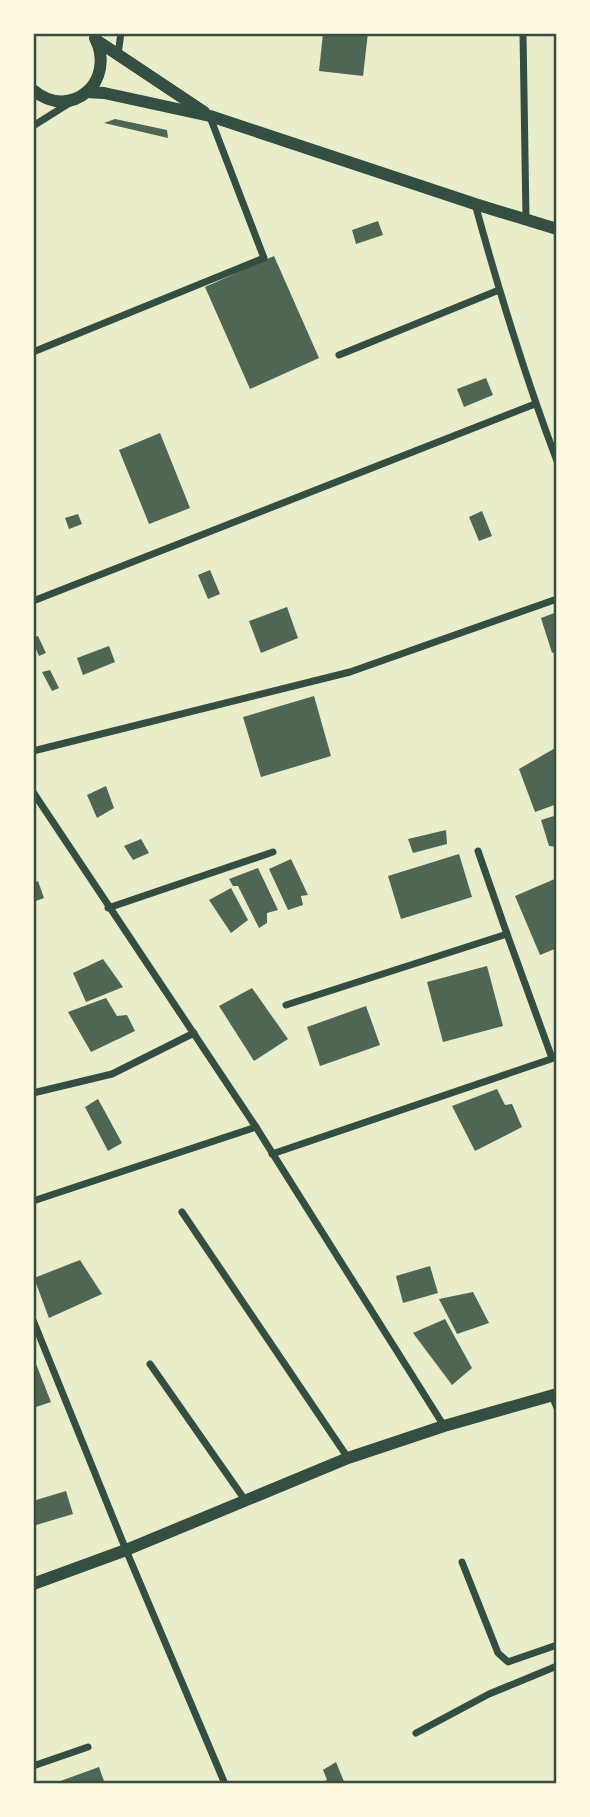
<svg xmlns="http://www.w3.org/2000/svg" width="590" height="1817" viewBox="0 0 590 1817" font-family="'Archivo Narrow',sans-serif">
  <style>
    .building { fill: #4f6655 }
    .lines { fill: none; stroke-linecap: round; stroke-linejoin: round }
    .minor { stroke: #344e41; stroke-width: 7 }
    .tertiary { stroke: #344e41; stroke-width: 12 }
    .neatline { fill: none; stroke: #344e41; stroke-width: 2.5 }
  </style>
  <rect width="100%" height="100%" fill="#e9edc9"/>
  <!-- building -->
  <g class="building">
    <path d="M323,33H368L363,76L319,71Z"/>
    <path d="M115,119L167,130L168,138L104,123Z"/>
    <path d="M378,221L383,235L356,244L352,230Z"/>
    <path d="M274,256L319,358L250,389L205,287Z"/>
    <path d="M486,378L493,395L464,407L457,389Z"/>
    <path d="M160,433L190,508L149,524L119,450Z"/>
    <path d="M482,511L492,536L479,541L469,517Z"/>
    <path d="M78,514L82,524L69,529L65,518Z"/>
    <path d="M210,570L220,594L208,599L198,575Z"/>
    <path d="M287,607L298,638L261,653L249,621Z"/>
    <path d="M557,612V651L552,653L541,618Z"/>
    <path d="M38,636L46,653L39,656L33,642V638Z"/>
    <path d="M109,646L115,662L83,675L77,658Z"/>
    <path d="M50,670L59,688L52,691L42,672Z"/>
    <path d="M314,696L331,756L261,777L243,717Z"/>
    <path d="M557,747V804L535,812L519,769Z"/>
    <path d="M106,786L114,808L97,818L87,795Z"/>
    <path d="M557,815V847L549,846L541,820Z"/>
    <path d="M446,830L447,844L413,853L408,839Z"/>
    <path d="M141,839L149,853L133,860L124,846Z"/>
    <path d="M459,854L472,897L401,919L388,876Z"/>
    <path d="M291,859L308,895L301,896L303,905L288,910L269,869Z"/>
    <path d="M258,868L278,910L267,913V923L259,928L238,886H233L229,879Z"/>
    <path d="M557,878V948L540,955L515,896Z"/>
    <path d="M38,881L44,898L33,902V883Z"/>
    <path d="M231,888L248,920L231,933L209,900Z"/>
    <path d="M103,959L123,987L86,1002L73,973Z"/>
    <path d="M487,966L503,1026L443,1042L427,982Z"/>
    <path d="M252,988L288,1039L254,1061L219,1006Z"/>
    <path d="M106,998L117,1016L127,1015L135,1031L91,1052L68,1012Z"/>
    <path d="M366,1006L380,1045L320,1066L307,1027Z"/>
    <path d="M497,1089L505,1105L512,1104L522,1127L475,1151L452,1106Z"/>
    <path d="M98,1099L122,1143L108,1151L85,1107Z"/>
    <path d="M80,1260L102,1294L49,1318L34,1278Z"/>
    <path d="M430,1266L438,1293L403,1303L396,1276Z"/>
    <path d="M473,1292L489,1323L457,1334L439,1299Z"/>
    <path d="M445,1319L472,1368L452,1385L413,1333Z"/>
    <path d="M36,1364L51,1402L33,1408V1365Z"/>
    <path d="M66,1491L73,1514L33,1526V1501Z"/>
    <path d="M336,1762L345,1784H317L327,1780L323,1770Z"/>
    <path d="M99,1767L105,1784H55V1783Z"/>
  </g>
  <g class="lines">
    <!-- minor -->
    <g class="minor">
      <path d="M523,33L526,219"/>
      <path d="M118,54L121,33"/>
      <path d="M33,126L68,104"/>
      <path d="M475,204C499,291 525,377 557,461"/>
      <path d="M33,352L264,258L210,117"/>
      <path d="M339,355L499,290"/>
      <path d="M33,601L535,404"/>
      <path d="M33,751L350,672L557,599"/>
      <path d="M33,792L256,1127L444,1426"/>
      <path d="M478,851L507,934"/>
      <path d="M108,908L273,852"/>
      <path d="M286,1005L507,934L552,1058"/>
      <path d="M33,1093L112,1074L194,1033"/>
      <path d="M272,1154L557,1057"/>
      <path d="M33,1201L256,1127"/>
      <path d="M182,1212L348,1458"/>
      <path d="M33,1320L126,1550L225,1784"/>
      <path d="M150,1364L245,1500"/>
      <path d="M552,1395L557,1408"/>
      <path d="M462,1562L498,1653L508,1662L557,1645"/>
      <path d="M416,1733L489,1694L557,1666"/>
      <path d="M33,1766L88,1747"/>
    </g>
    <!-- tertiary -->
    <g class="tertiary">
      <path d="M96,40L204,112"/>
      <path d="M33,90C71,122 117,81 95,38"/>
      <path d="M87,92L104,93L210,116L475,204L557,229"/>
      <path d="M33,1584L126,1550L348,1458L444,1426L557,1394"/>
    </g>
  </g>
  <!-- border -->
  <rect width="590" height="1817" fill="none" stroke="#fefae0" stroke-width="70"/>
  <rect x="35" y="35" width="520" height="1747" class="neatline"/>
</svg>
